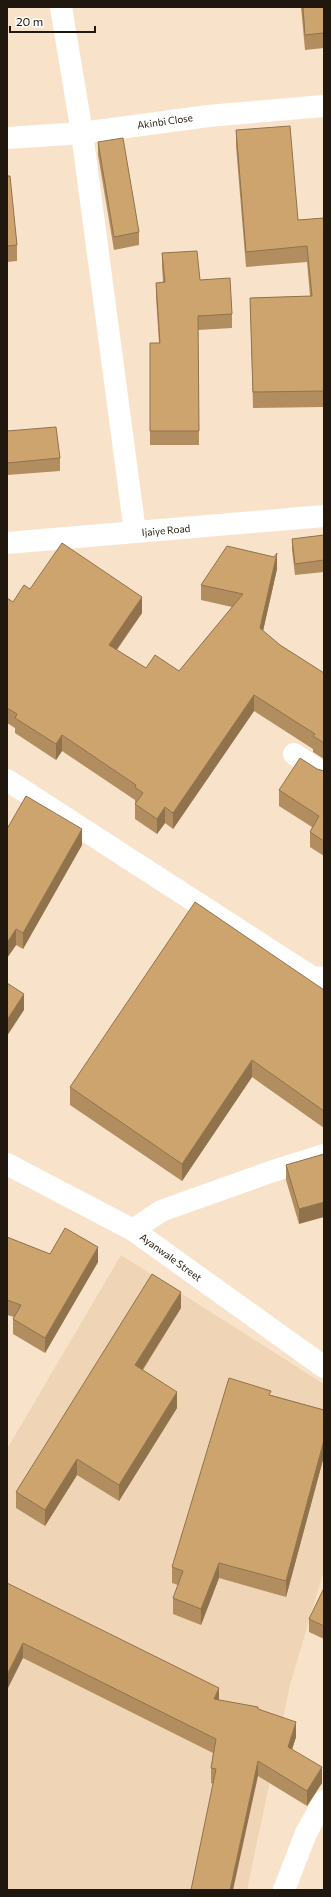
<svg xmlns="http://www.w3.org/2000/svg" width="331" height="1897" viewBox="0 0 331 1897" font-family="Commissioner,sans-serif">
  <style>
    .built { fill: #efd5b6 }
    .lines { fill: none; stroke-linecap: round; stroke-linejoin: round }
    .minor { stroke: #fff; stroke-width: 22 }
    .wall { fill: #b18d5f }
    .shaded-wall { fill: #90734d }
    .building { fill: #cea46e; stroke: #90734d }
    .labels { text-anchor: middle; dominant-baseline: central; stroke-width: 3.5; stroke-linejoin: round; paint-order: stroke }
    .street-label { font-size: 10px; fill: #20180f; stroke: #fff }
  </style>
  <rect width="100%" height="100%" fill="#f8e3ca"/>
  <!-- built -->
  <path class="built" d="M121,1255L324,1384V1570L290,1685L247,1890H7V1449Z"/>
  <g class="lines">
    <!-- minor -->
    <g class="minor">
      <path d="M61,7L82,133L135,532"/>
      <path d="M7,138L82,133L208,116L324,106"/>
      <path d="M7,543L324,516"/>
      <path d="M294,754L324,774"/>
      <path d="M7,780L312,977L324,978"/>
      <path d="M7,1164L133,1230L324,1367"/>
      <path d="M133,1230L161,1211L273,1171L324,1155"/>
      <path d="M284,1890L306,1833L324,1801"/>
    </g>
  </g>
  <!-- wall -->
  <g class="wall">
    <path d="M301,7H324V48L305,50Z"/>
    <path d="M236,130L298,220L324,218V407L253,408L250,298L310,296L307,262L246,267L236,146Z"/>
    <path d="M98,142L139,232V245L114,250L98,155Z"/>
    <path d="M7,176L17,245V261L7,262Z"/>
    <path d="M162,253L200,280L232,314V328L198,330L199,445H150V343H159L156,297V283L163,282L162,267Z"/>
    <path d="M7,431L60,458V471L7,475Z"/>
    <path d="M324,535V572L295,575L292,550V539Z"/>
    <path d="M277,569L263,631L280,645L324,673V759L313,752V749L254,711L173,829L165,823L157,834L135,819V804L136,803L135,802V800L62,751L56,760L15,733V728L7,723V598L13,602L30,589L142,613L117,650L146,668L179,671L232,607L201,600V585Z"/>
    <path d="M317,769L324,771V856L310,847V832L312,827L279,806V790Z"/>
    <path d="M7,829L82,845L23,949L16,945L7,958Z"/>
    <path d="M324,990V1128L252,1077L182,1181L70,1105V1087Z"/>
    <path d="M324,1154L299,1224L286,1180V1165Z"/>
    <path d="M7,1237L50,1254L98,1262L45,1353L13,1334V1319L14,1317L7,1315Z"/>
    <path d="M181,1308L143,1370L177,1408L119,1501L77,1475L45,1526L16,1508V1492Z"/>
    <path d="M271,1395L324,1410V1456L286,1597L219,1578L201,1625L173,1614V1598L178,1585L172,1583V1567Z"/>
    <path d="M7,1583L219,1700L258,1710L296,1737L292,1749L322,1783L307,1806L258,1776L213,1784L211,1783V1768L213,1753L23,1658Z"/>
    <path d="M324,1588V1639L309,1632V1619Z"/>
  </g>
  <!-- shaded-wall -->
  <g class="shaded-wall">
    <path d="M277,553V569L260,644V628Z"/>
    <path d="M142,597V613L109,660V645Z"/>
    <path d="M254,695V711L173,829V813Z"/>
    <path d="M62,735V751L56,760V744Z"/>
    <path d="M165,807V823L157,834V819Z"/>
    <path d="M82,829V845L23,949V933Z"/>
    <path d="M16,929V945L7,958V943Z"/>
    <path d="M24,994V1010L7,1036V1020Z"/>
    <path d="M252,1060V1077L182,1181V1164Z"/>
    <path d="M324,1202V1217L299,1224V1209Z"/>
    <path d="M98,1247V1262L45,1353V1338Z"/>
    <path d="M181,1292V1308L135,1381V1365Z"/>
    <path d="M177,1392V1408L119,1501V1485Z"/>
    <path d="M324,1440V1456L286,1597V1581Z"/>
    <path d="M77,1459V1475L45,1526V1510Z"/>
    <path d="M219,1563V1578L201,1625V1609Z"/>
    <path d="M23,1643V1658L7,1690V1675Z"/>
    <path d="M219,1688V1703L214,1699Z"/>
    <path d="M296,1722V1737L288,1762V1747Z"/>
    <path d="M258,1761V1776L233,1890H230Z"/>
    <path d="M322,1767V1783L307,1806V1791Z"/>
  </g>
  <!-- building -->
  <g class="building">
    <path d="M303,7H324V33L305,35Z"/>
    <path d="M290,126L298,220L324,218V391L253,392L250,298L312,296L307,246L246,252L236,130Z"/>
    <path d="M123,138L139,232L114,237L98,142Z"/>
    <path d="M7,176H10L17,245L7,246Z"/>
    <path d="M197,251L200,280L230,278L232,314L198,316L199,431H150V343H160L156,283L165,282L162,253Z"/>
    <path d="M56,427L60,458L7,463V431Z"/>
    <path d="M324,535V560L295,564L292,539Z"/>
    <path d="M62,543L142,597L109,645L146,668L155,655L179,671L243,594L201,585L227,546L274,557L277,553L260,628L280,645L324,673V743L313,736L315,734L254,695L173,813L165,807L157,819L135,804L143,793L135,787L136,785L62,735L56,744L15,718L17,714L7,708V598L13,602L24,585L30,589Z"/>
    <path d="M300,758L317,769L324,771V841L310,832L319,816L279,790Z"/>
    <path d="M26,796L82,829L23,933L16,929L7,943V829Z"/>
    <path d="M195,902L324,990V1111L252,1060L182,1164L70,1087Z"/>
    <path d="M7,983L24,994L7,1020Z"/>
    <path d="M324,1154V1202L299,1209L286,1165Z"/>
    <path d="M65,1228L98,1247L45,1338L13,1319L21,1305L7,1300V1237L50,1254Z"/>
    <path d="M152,1274L181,1292L135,1365L177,1392L119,1485L77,1459L45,1510L16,1492Z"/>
    <path d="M229,1378L271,1391L269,1395L324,1410V1440L286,1581L219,1563L201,1609L173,1598L183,1571L172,1567Z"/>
    <path d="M7,1583L219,1688L214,1699L258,1707V1709L296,1722L288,1747L322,1767L307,1791L258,1761L230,1890H191L216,1769L211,1768L216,1739L23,1643L7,1675Z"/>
    <path d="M324,1588V1626L309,1619Z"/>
  </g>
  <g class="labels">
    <!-- street labels -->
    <g class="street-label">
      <text transform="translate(165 121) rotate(-8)">Akinbi Close</text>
      <text transform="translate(166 530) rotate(-5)">Ijaiye Road</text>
      <text transform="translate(171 1257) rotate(36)">Ayanwale Street</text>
    </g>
  </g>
  <!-- border -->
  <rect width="331" height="1897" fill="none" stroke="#20180f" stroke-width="16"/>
  <!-- scale -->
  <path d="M10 26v6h85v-6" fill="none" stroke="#20180f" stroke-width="2"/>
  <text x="16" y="26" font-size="12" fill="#20180f" stroke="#ffffff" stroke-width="3" paint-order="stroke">20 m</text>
</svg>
